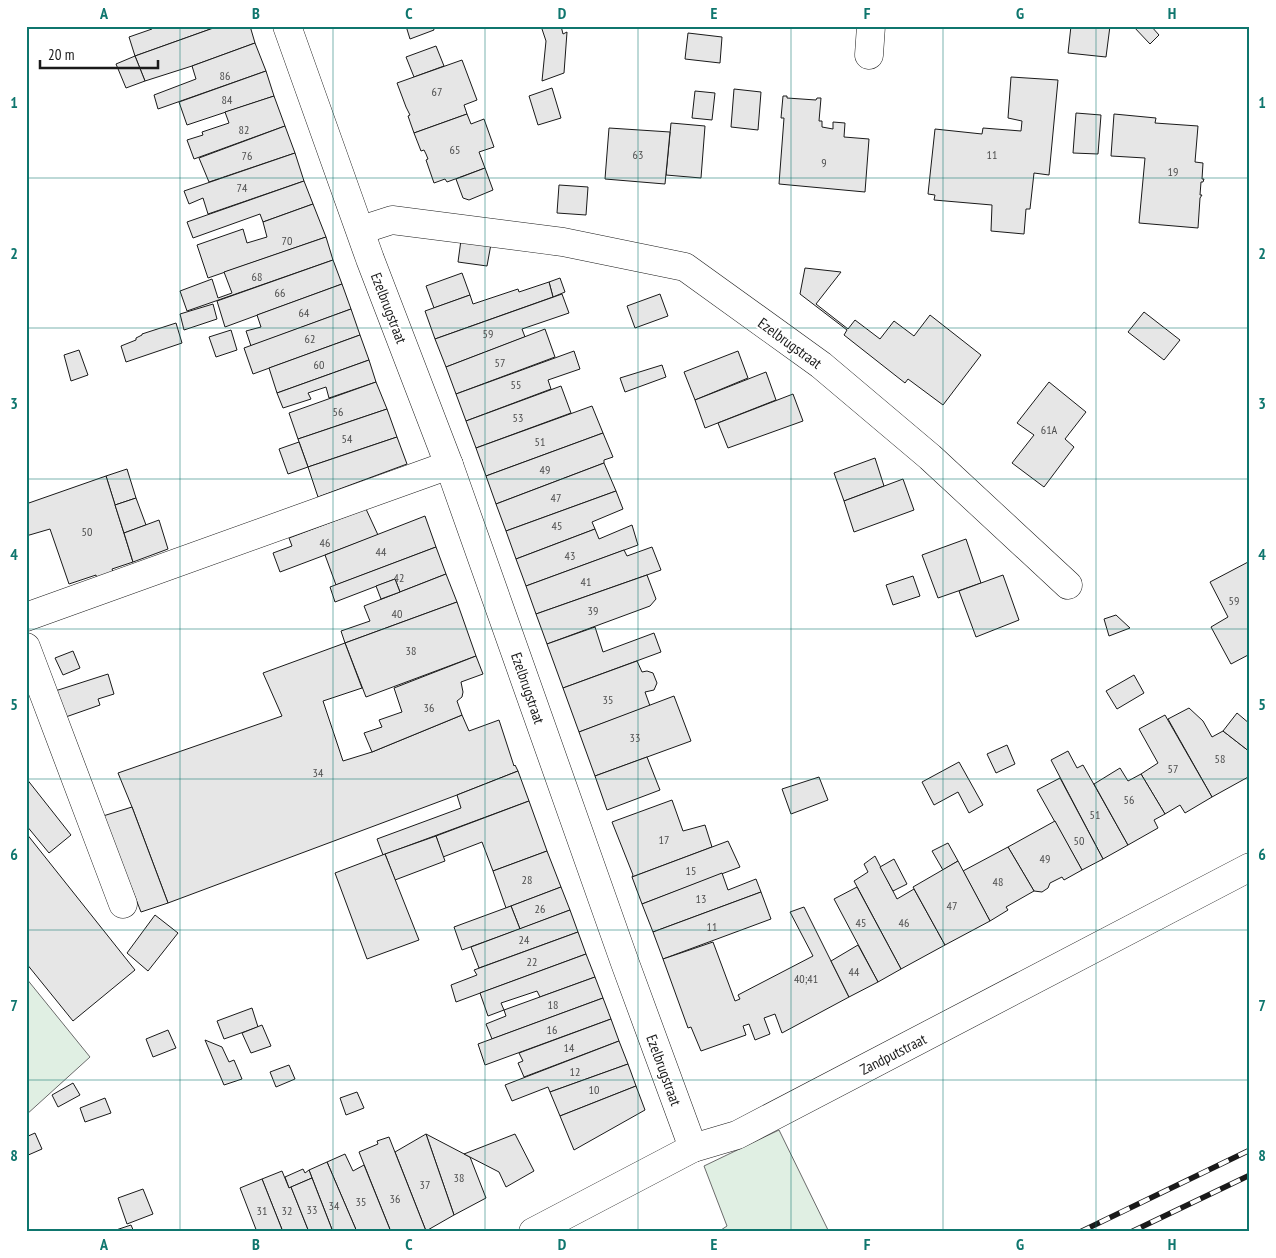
<svg xmlns="http://www.w3.org/2000/svg" width="1276" height="1258" viewBox="0 0 1276 1258" font-family="'PT Sans Narrow',sans-serif">
  <style>
    .green { fill: #e0efe3; stroke: #6a6a6a }
    .building { fill: #e6e6e6; stroke: #1a1a1a }
    .lines { fill: none; stroke-linecap: round; stroke-linejoin: round }
    .minor-casing { stroke: #1a1a1a; stroke-width: 29 }
    .minor { stroke: #fff; stroke-width: 28 }
    .rail-casing { stroke: #1a1a1a; stroke-width: 5.5 }
    .rail { stroke: #fff; stroke-width: 4; stroke-dasharray: 11; stroke-linecap: butt }
    .grid { fill: none; stroke: #0f766e; stroke-width: 1; stroke-opacity: 0.55 }
    .labels { text-anchor: middle; dominant-baseline: central; stroke-width: 4; stroke-linejoin: round; paint-order: stroke }
    .number-label { font-size: 12px; fill: #4d4d4d }
    .street-label { font-size: 15px; fill: #1a1a1a; stroke: #fff }
    .neatline { fill: none; stroke: #0f766e; stroke-width: 2 }
    .grid-label { font-size: 16px; text-anchor: middle; font-weight: bold; fill: #0f766e }
  </style>
  <rect width="100%" height="100%" fill="#fff"/>
  <!-- green -->
  <g class="green">
    <path d="M26,978L90,1057L26,1115Z"/>
    <path d="M779,1130L829,1232H718L727,1226L704,1166Z"/>
  </g>
  <!-- building -->
  <g class="building">
    <path d="M150,26H219L135,56L129,37L152,29Z"/>
    <path d="M219,26H250L255,43L192,66L145,81L135,56Z"/>
    <path d="M406,26H433L434,30L410,39Z"/>
    <path d="M541,26H561L563,34L567,32L564,73L542,81L546,41Z"/>
    <path d="M1071,26H1110L1106,57L1068,53Z"/>
    <path d="M1133,26H1151L1159,35L1150,44Z"/>
    <path d="M688,33L722,37L720,63L685,59Z"/>
    <path d="M255,43L266,71L158,109L154,95L196,79L192,66Z"/>
    <path d="M436,46L444,66L414,77L406,57Z"/>
    <path d="M135,56L145,81L126,88L116,64Z"/>
    <path d="M462,60L477,100L464,105L467,114L414,133L408,116L410,115L406,107L397,83Z"/>
    <path d="M266,71L274,96L187,125L179,102Z"/>
    <path d="M1011,77L1058,80L1049,175L1034,173L1030,209H1026L1024,234L991,231L992,205L934,200L935,195L928,194L935,129L982,134L983,128L1021,131L1022,121L1008,118Z"/>
    <path d="M552,88L561,118L538,125L529,96Z"/>
    <path d="M734,89L761,92L758,130L731,127Z"/>
    <path d="M695,91L715,93L712,120L692,118Z"/>
    <path d="M274,96L285,126L194,159L187,140L203,135L202,132L229,123L225,112Z"/>
    <path d="M783,96H787V98L816,100L817,98H821L819,121H822V127L833,129V122L845,123L844,137L869,139L865,192L779,184L784,118H781Z"/>
    <path d="M1076,113L1101,115L1098,154L1073,153Z"/>
    <path d="M467,114L471,124L484,119L494,147L479,152L485,168L447,182L445,179L434,183L426,160L428,159L426,154L424,150L421,151L414,133Z"/>
    <path d="M1114,114L1156,118L1155,123L1198,126L1195,162L1203,163L1202,179H1204L1203,182H1201L1200,195H1202L1200,198L1198,228L1139,223L1145,158L1111,156Z"/>
    <path d="M671,123L705,126L701,178L666,175Z"/>
    <path d="M285,126L295,153L209,182L199,158Z"/>
    <path d="M609,128L670,132L665,184L605,179Z"/>
    <path d="M295,153L304,181L208,214L203,198L189,204L184,191Z"/>
    <path d="M485,168L493,190L469,200L463,198L456,179Z"/>
    <path d="M304,181L313,204L263,222L260,214L193,238L187,222Z"/>
    <path d="M559,185L588,187L586,215L557,213Z"/>
    <path d="M313,204L326,237L208,278L197,245L243,229L247,243L267,237L263,222Z"/>
    <path d="M326,237L333,260L187,311L180,291L212,279L218,298L232,293L224,272Z"/>
    <path d="M461,240L491,244L487,266L458,262Z"/>
    <path d="M333,260L342,284L225,327L217,301Z"/>
    <path d="M805,268L841,272L816,304L848,329L855,320L880,339L894,321L914,336L930,315L981,355L943,405L908,379L905,383L844,335L847,330L800,294Z"/>
    <path d="M462,273L470,295L434,308L426,286Z"/>
    <path d="M560,278L565,292L553,297L549,282Z"/>
    <path d="M549,282L553,297L435,339L425,311L470,295L473,304L518,289L519,292Z"/>
    <path d="M342,284L351,309L251,346L246,331L261,327L257,315Z"/>
    <path d="M562,294L569,313L522,329L525,337L446,367L435,339Z"/>
    <path d="M660,294L668,316L635,328L627,306Z"/>
    <path d="M213,304L217,319L184,330L180,314Z"/>
    <path d="M351,309L360,335L253,374L244,348Z"/>
    <path d="M1144,312L1180,340L1164,360L1128,332Z"/>
    <path d="M176,323L182,343L126,362L121,346L136,340V338L142,335V334Z"/>
    <path d="M545,329L555,357L456,394L446,367Z"/>
    <path d="M231,330L237,350L216,357L209,337Z"/>
    <path d="M360,335L369,360L277,393L269,368Z"/>
    <path d="M79,350L88,375L71,381L64,355Z"/>
    <path d="M574,351L580,369L548,380L551,389L466,421L456,394Z"/>
    <path d="M738,351L748,378L695,400L684,372Z"/>
    <path d="M369,360L376,382L329,398L326,387L308,393L311,399L283,408L277,393Z"/>
    <path d="M662,365L666,377L625,392L620,378Z"/>
    <path d="M766,372L776,400L705,428L695,400Z"/>
    <path d="M376,382L387,409L298,439L289,413Z"/>
    <path d="M1049,382L1086,412L1065,439L1074,447L1044,487L1012,463L1034,435L1017,423Z"/>
    <path d="M561,386L571,413L476,448L466,421Z"/>
    <path d="M793,394L803,421L728,448L718,423Z"/>
    <path d="M592,406L603,433L486,476L476,448Z"/>
    <path d="M387,409L397,437L308,467L298,439Z"/>
    <path d="M603,433L613,457L604,460V463L496,504L486,476Z"/>
    <path d="M397,437L407,464L318,497L308,467Z"/>
    <path d="M299,442L308,467L288,474L279,449Z"/>
    <path d="M875,458L884,486L844,501L834,473Z"/>
    <path d="M604,463L616,491L506,531L496,504Z"/>
    <path d="M127,469L136,498L115,505L106,476Z"/>
    <path d="M106,476L133,562L112,569L114,575L97,580L96,575L69,584L50,529L26,536V504Z"/>
    <path d="M903,479L914,510L854,532L844,501Z"/>
    <path d="M616,491L623,509L592,522L595,529L516,559L506,531Z"/>
    <path d="M136,498L146,525L124,533L115,505Z"/>
    <path d="M366,509L378,535L280,572L273,553L292,546L289,538Z"/>
    <path d="M425,516L436,547L336,585L325,555Z"/>
    <path d="M159,520L168,549L133,562L124,533Z"/>
    <path d="M632,525L638,545L526,586L516,559L595,529L599,539Z"/>
    <path d="M966,539L981,583L938,598L922,555Z"/>
    <path d="M436,547L446,574L400,592L395,579L335,602L330,587Z"/>
    <path d="M652,547L661,570L536,614L526,586L624,550L627,556Z"/>
    <path d="M1250,561V654L1231,664L1211,627L1228,617L1210,582Z"/>
    <path d="M446,574L457,602L345,643L341,631L370,621L364,606Z"/>
    <path d="M647,575L656,599L650,606L547,644L536,614Z"/>
    <path d="M1003,575L1019,620L976,637L959,591Z"/>
    <path d="M913,576L920,596L893,605L886,585Z"/>
    <path d="M395,579L400,592L381,599L376,586Z"/>
    <path d="M457,602L476,656L366,697L345,643Z"/>
    <path d="M1116,615L1130,628L1109,636L1104,619Z"/>
    <path d="M595,627L603,652L654,633L661,652L563,688L547,644Z"/>
    <path d="M345,643L362,688L323,701L343,761L372,752L462,715L469,731L499,720L514,766L515,765L518,771L457,795L168,903L132,807L118,773L282,716L263,673Z"/>
    <path d="M73,651L80,668L63,675L55,658Z"/>
    <path d="M476,656L483,674L461,682L463,692L462,697L457,701L462,715L372,752L364,733L382,727L379,720L402,712L394,688Z"/>
    <path d="M637,661L642,672L647,671L653,673L657,683L654,690L645,692L650,706L579,732L563,688Z"/>
    <path d="M108,674L114,694L98,699L100,705L60,719L52,692Z"/>
    <path d="M1134,675L1144,693L1117,709L1106,691Z"/>
    <path d="M674,696L691,741L595,776L579,732Z"/>
    <path d="M1189,708L1203,721L1212,737L1223,731L1250,752V776L1212,797L1168,719Z"/>
    <path d="M1237,713L1250,724V752L1223,731Z"/>
    <path d="M1165,715L1212,797L1185,813L1180,805L1165,814L1141,774L1158,763L1139,729Z"/>
    <path d="M1007,745L1015,764L996,773L987,754Z"/>
    <path d="M1068,751L1077,768L1083,765L1128,845L1103,859L1051,760Z"/>
    <path d="M647,757L660,790L607,810L595,776Z"/>
    <path d="M959,762L983,805L969,813L958,792L934,805L922,782Z"/>
    <path d="M1120,768L1128,781L1141,774L1165,814L1154,820L1158,828L1128,845L1094,784Z"/>
    <path d="M518,771L529,801L383,855L377,839L461,808L457,795Z"/>
    <path d="M819,777L828,800L791,814L782,789Z"/>
    <path d="M26,778L71,835L49,853L26,825Z"/>
    <path d="M1060,778L1103,859L1082,870L1037,790Z"/>
    <path d="M672,800L683,831L705,825L712,847L632,877L633,875L612,822Z"/>
    <path d="M529,801L547,851L493,871L482,842L443,857L436,836Z"/>
    <path d="M132,807L168,903L141,912L103,816Z"/>
    <path d="M1055,821L1082,870L1064,880L1062,877L1050,883L1048,888L1042,892L1034,891L1008,847Z"/>
    <path d="M26,833L135,970L73,1021L26,963Z"/>
    <path d="M436,836L445,861L395,880L385,854Z"/>
    <path d="M728,841L740,867L642,904L632,877Z"/>
    <path d="M948,843L958,861L943,870L932,851Z"/>
    <path d="M1008,847L1034,891L1006,907L1008,910L990,921L963,871Z"/>
    <path d="M547,851L561,887L506,908L493,871Z"/>
    <path d="M385,854L419,940L367,959L335,873Z"/>
    <path d="M875,856L897,899L914,889L945,945L901,969L854,881L868,872L864,864Z"/>
    <path d="M894,859L907,884L893,891L880,867Z"/>
    <path d="M958,861L990,921L945,945L913,887Z"/>
    <path d="M722,873L728,890L756,879L761,892L653,932L642,904Z"/>
    <path d="M561,887L570,910L520,929L511,906Z"/>
    <path d="M857,887L901,969L878,982L834,899Z"/>
    <path d="M761,892L771,919L663,959L653,932Z"/>
    <path d="M511,906L520,929L462,950L454,927Z"/>
    <path d="M804,907L849,997L782,1033L775,1014L764,1018L770,1034L755,1040L749,1024L743,1026L746,1035L701,1051L691,1027L688,1028L663,959L713,942L735,1001L740,999L738,995L813,956L790,912Z"/>
    <path d="M570,910L578,932L479,968L471,947Z"/>
    <path d="M155,915L178,933L148,971L127,953Z"/>
    <path d="M578,932L586,954L456,1002L451,985L477,975L474,970Z"/>
    <path d="M858,945L878,982L849,997L831,961Z"/>
    <path d="M586,954L595,977L540,997L537,991L501,1003L504,1010L488,1016L480,993Z"/>
    <path d="M595,977L603,998L492,1039L486,1024L506,1016L504,1010Z"/>
    <path d="M603,998L611,1019L485,1065L478,1044Z"/>
    <path d="M252,1008L258,1027L224,1039L217,1021Z"/>
    <path d="M611,1019L619,1041L524,1077L518,1063L523,1061L519,1053Z"/>
    <path d="M262,1025L271,1046L251,1053L242,1033Z"/>
    <path d="M168,1030L176,1048L153,1057L146,1039Z"/>
    <path d="M205,1040L222,1047L229,1062L234,1060L242,1079L224,1085Z"/>
    <path d="M619,1041L628,1064L550,1092L548,1087L512,1101L505,1085Z"/>
    <path d="M628,1064L636,1086L560,1116L550,1092Z"/>
    <path d="M289,1065L295,1079L276,1087L270,1072Z"/>
    <path d="M73,1083L80,1095L58,1107L52,1095Z"/>
    <path d="M636,1086L645,1110L574,1150L560,1116Z"/>
    <path d="M357,1092L364,1108L346,1115L340,1098Z"/>
    <path d="M105,1098L111,1113L85,1122L80,1108Z"/>
    <path d="M35,1133L42,1149L26,1156V1137Z"/>
    <path d="M426,1134L470,1157L486,1198L454,1215Z"/>
    <path d="M426,1134L454,1215L426,1231L395,1152Z"/>
    <path d="M515,1134L534,1171L506,1187L499,1172L464,1154Z"/>
    <path d="M389,1137L426,1231L424,1232H391L359,1152L378,1144L377,1141Z"/>
    <path d="M345,1154L353,1171L364,1165L391,1232H357L327,1162Z"/>
    <path d="M327,1162L357,1232H333L309,1170Z"/>
    <path d="M303,1169L305,1173L309,1170L312,1178L289,1188L285,1177Z"/>
    <path d="M282,1171L289,1188L291,1187L309,1232H283L262,1179Z"/>
    <path d="M312,1178L333,1232H309L291,1187Z"/>
    <path d="M262,1179L283,1232H257L240,1188Z"/>
    <path d="M143,1189L153,1214L127,1224L118,1198Z"/>
    <path d="M131,1225L134,1232H110Z"/>
  </g>
  <g class="lines">
    <!-- minor casing -->
    <g class="minor-casing">
      <g id="minor">
        <path d="M287,26L370,259L449,465L625,963L693,1148"/>
        <path d="M869,55L871,26"/>
        <path d="M361,230L392,220L563,242L685,267L821,365L930,457L1068,585"/>
        <path d="M26,617L449,465"/>
        <path d="M26,647L123,904"/>
        <path d="M533,1232L693,1148L737,1135L1250,867"/>
      </g>
    </g>
    <!-- minor -->
    <use href="#minor" class="minor"/>
    <!-- rail casing -->
    <g class="rail-casing">
      <g id="rail">
        <path d="M1080,1232L1250,1150"/>
        <path d="M1131,1232L1250,1175"/>
      </g>
    </g>
    <!-- rail -->
    <use href="#rail" class="rail"/>
  </g>
  <!-- grid -->
  <path class="grid" d="M180,26V1232M333,26V1232M485,26V1232M638,26V1232M791,26V1232M943,26V1232M1096,26V1232M26,178H1250M26,328H1250M26,479H1250M26,629H1250M26,779H1250M26,930H1250M26,1080H1250"/>
  <g class="labels">
    <!-- number labels -->
    <g class="number-label">
      <text x="225" y="75">86</text>
      <text x="437" y="91">67</text>
      <text x="227" y="99">84</text>
      <text x="244" y="129">82</text>
      <text x="455" y="149">65</text>
      <text x="638" y="154">63</text>
      <text x="992" y="154">11</text>
      <text x="247" y="155">76</text>
      <text x="824" y="162">9</text>
      <text x="1173" y="171">19</text>
      <text x="242" y="187">74</text>
      <text x="287" y="240">70</text>
      <text x="257" y="276">68</text>
      <text x="280" y="292">66</text>
      <text x="304" y="312">64</text>
      <text x="488" y="333">59</text>
      <text x="310" y="338">62</text>
      <text x="500" y="362">57</text>
      <text x="319" y="364">60</text>
      <text x="516" y="384">55</text>
      <text x="338" y="411">56</text>
      <text x="518" y="417">53</text>
      <text x="1049" y="429">61A</text>
      <text x="347" y="438">54</text>
      <text x="540" y="441">51</text>
      <text x="545" y="469">49</text>
      <text x="556" y="497">47</text>
      <text x="557" y="525">45</text>
      <text x="87" y="531">50</text>
      <text x="325" y="542">46</text>
      <text x="381" y="551">44</text>
      <text x="570" y="555">43</text>
      <text x="399" y="577">42</text>
      <text x="586" y="581">41</text>
      <text x="1234" y="600">59</text>
      <text x="593" y="610">39</text>
      <text x="397" y="613">40</text>
      <text x="411" y="650">38</text>
      <text x="608" y="699">35</text>
      <text x="429" y="707">36</text>
      <text x="635" y="737">33</text>
      <text x="1220" y="758">58</text>
      <text x="1173" y="768">57</text>
      <text x="318" y="772">34</text>
      <text x="1129" y="799">56</text>
      <text x="1095" y="814">51</text>
      <text x="664" y="839">17</text>
      <text x="1079" y="840">50</text>
      <text x="1045" y="858">49</text>
      <text x="691" y="870">15</text>
      <text x="527" y="879">28</text>
      <text x="998" y="881">48</text>
      <text x="701" y="898">13</text>
      <text x="952" y="905">47</text>
      <text x="540" y="908">26</text>
      <text x="861" y="922">45</text>
      <text x="904" y="922">46</text>
      <text x="712" y="926">11</text>
      <text x="524" y="939">24</text>
      <text x="532" y="961">22</text>
      <text x="854" y="971">44</text>
      <text x="806" y="978">40;41</text>
      <text x="553" y="1004">18</text>
      <text x="552" y="1029">16</text>
      <text x="569" y="1047">14</text>
      <text x="575" y="1071">12</text>
      <text x="594" y="1089">10</text>
      <text x="459" y="1177">38</text>
      <text x="425" y="1184">37</text>
      <text x="395" y="1198">36</text>
      <text x="361" y="1201">35</text>
      <text x="334" y="1205">34</text>
      <text x="312" y="1209">33</text>
      <text x="262" y="1210">31</text>
      <text x="287" y="1210">32</text>
    </g>
    <!-- street labels -->
    <g class="street-label">
      <text transform="translate(389 308) rotate(69)">Ezelbrugstraat</text>
      <text transform="translate(790 343) rotate(36)">Ezelbrugstraat</text>
      <text transform="translate(528 688) rotate(71)">Ezelbrugstraat</text>
      <text transform="translate(893 1054) rotate(-27)">Zandputstraat</text>
      <text transform="translate(664 1070) rotate(70)">Ezelbrugstraat</text>
    </g>
  </g>
  <!-- border -->
  <rect width="1276" height="1258" fill="none" stroke="#ffffff" stroke-width="55"/>
  <!-- scale -->
  <path d="M40 60v8h118v-8" fill="none" stroke="#1a1a1a" stroke-width="2.5"/>
  <text x="48" y="60" font-size="15" fill="#1a1a1a" stroke="#ffffff" stroke-width="4" paint-order="stroke">20 m</text>
  <rect x="28" y="28" width="1220" height="1202" class="neatline"/>
  <g class="grid-label">
    <text x="104" y="19">A</text>
    <text x="256" y="19">B</text>
    <text x="409" y="19">C</text>
    <text x="562" y="19">D</text>
    <text x="714" y="19">E</text>
    <text x="867" y="19">F</text>
    <text x="1020" y="19">G</text>
    <text x="1172" y="19">H</text>
    <text x="14" y="108">1</text>
    <text x="1262" y="108">1</text>
    <text x="14" y="259">2</text>
    <text x="1262" y="259">2</text>
    <text x="14" y="409">3</text>
    <text x="1262" y="409">3</text>
    <text x="14" y="560">4</text>
    <text x="1262" y="560">4</text>
    <text x="14" y="710">5</text>
    <text x="1262" y="710">5</text>
    <text x="14" y="860">6</text>
    <text x="1262" y="860">6</text>
    <text x="14" y="1011">7</text>
    <text x="1262" y="1011">7</text>
    <text x="14" y="1161">8</text>
    <text x="1262" y="1161">8</text>
    <text x="104" y="1250">A</text>
    <text x="256" y="1250">B</text>
    <text x="409" y="1250">C</text>
    <text x="562" y="1250">D</text>
    <text x="714" y="1250">E</text>
    <text x="867" y="1250">F</text>
    <text x="1020" y="1250">G</text>
    <text x="1172" y="1250">H</text>
  </g>
</svg>
